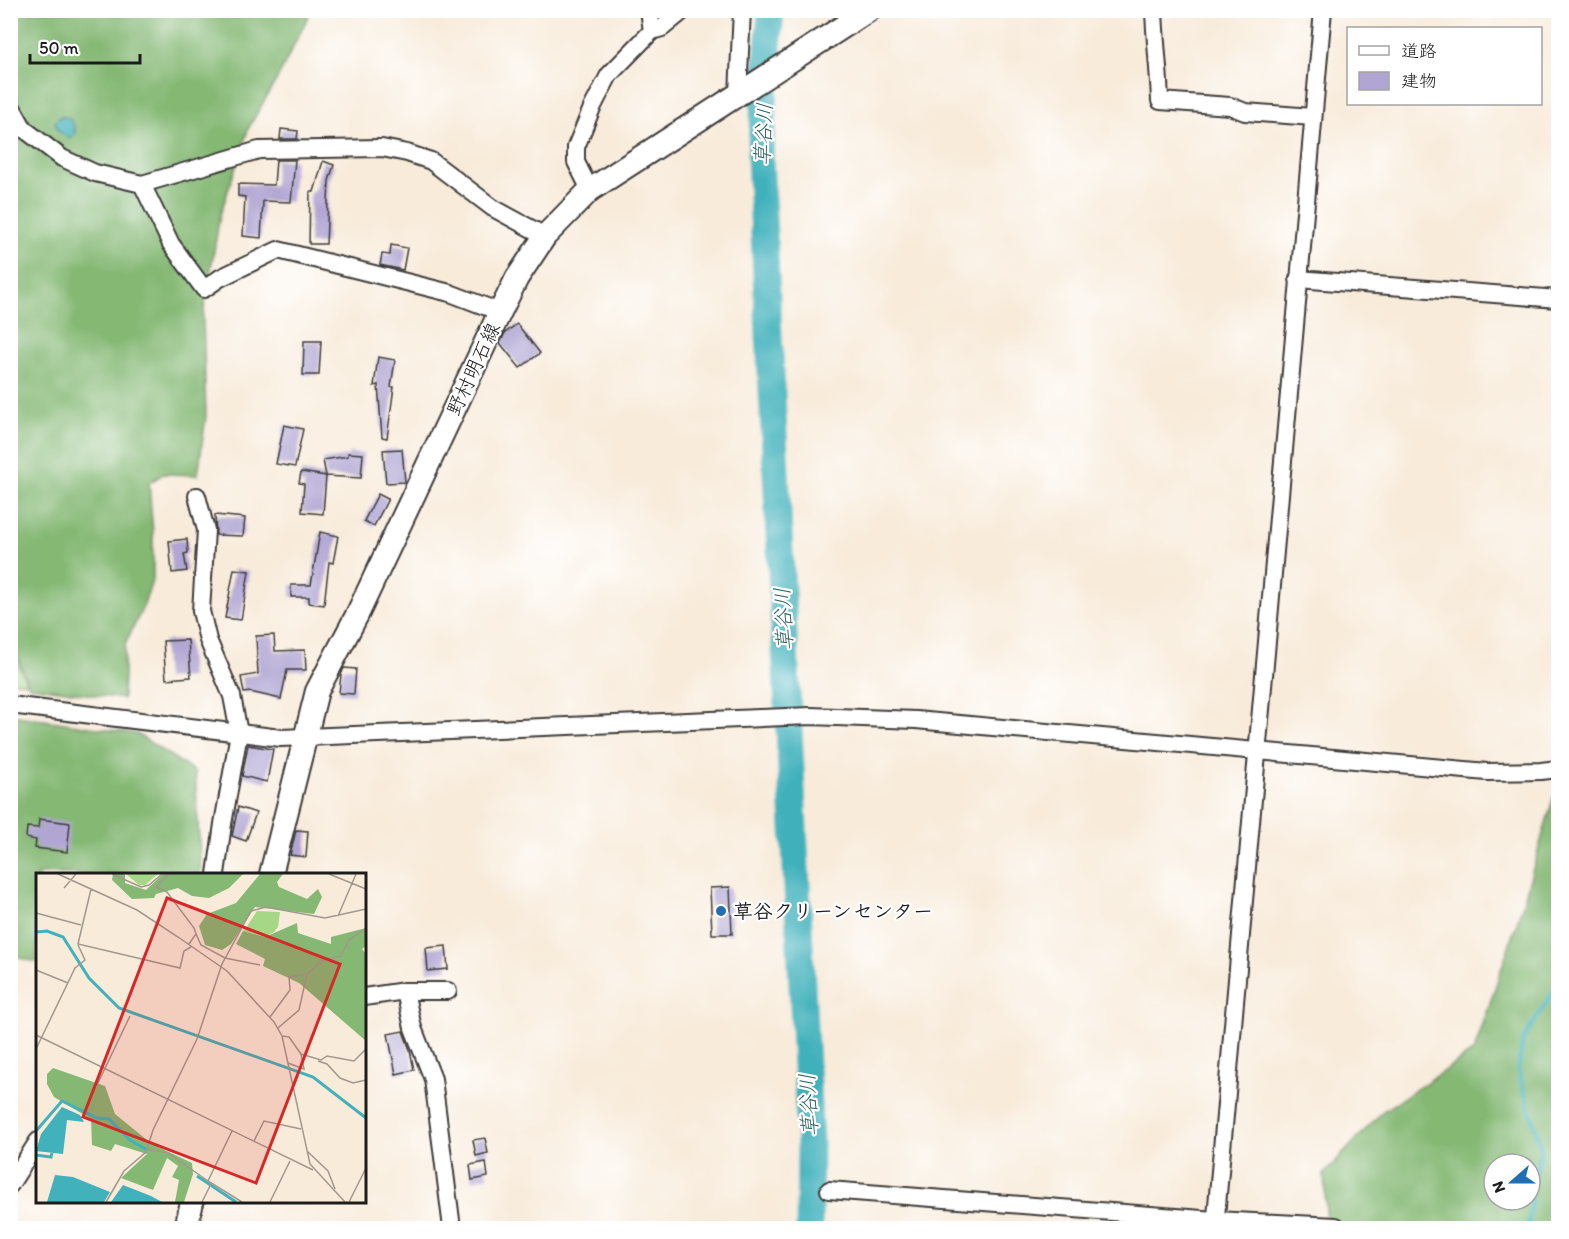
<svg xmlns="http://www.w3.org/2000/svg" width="1569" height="1239" viewBox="0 0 1569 1239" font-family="Itim,'Klee One',sans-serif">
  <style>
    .green { fill: #a6d786; stroke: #617a51; stroke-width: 1.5 }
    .forest { fill: #84b873; stroke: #506a48; stroke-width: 1.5; fill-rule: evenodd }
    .water { fill: #41b1bb; stroke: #2e666c; stroke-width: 1.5 }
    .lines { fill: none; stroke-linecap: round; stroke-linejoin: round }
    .stream { stroke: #41b1bb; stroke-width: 4.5 }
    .river { stroke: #41b1bb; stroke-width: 27 }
    .building { fill: #b1a6d3 }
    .street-casing { stroke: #3d3b38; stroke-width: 20 }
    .secondary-casing { stroke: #3d3b38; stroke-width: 26 }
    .street { stroke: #fff; stroke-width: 16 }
    .secondary { stroke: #fff; stroke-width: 22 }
    .poi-dot { fill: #1f6fb2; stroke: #fff; stroke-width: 2 }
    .labels { text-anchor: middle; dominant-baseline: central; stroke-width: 4.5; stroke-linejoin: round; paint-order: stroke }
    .street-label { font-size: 20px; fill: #1c1c1c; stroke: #fff }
    .poi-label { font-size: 20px; font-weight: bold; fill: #1c1c1c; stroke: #fff; text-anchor: start }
    .water-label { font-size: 21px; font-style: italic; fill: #2d5f64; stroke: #fff }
    .inset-river { fill: none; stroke: #41b1bb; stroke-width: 3 }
    .inset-road { fill: none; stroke: #a0988e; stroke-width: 1.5 }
    .view { fill: #d62828; fill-opacity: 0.15; stroke: #d62828; stroke-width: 3 }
    .inset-edge { fill: none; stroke: #1c1c1c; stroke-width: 3 }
  </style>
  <rect width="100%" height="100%" fill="#fff"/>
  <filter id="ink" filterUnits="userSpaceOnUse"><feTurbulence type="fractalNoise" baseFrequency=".0167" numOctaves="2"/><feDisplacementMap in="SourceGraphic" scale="12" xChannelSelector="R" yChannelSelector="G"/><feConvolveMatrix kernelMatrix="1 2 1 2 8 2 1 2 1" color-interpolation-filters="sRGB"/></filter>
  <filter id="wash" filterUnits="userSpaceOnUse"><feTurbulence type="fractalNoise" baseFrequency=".008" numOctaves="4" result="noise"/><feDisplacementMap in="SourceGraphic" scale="24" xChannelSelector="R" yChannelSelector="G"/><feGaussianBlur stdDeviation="1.35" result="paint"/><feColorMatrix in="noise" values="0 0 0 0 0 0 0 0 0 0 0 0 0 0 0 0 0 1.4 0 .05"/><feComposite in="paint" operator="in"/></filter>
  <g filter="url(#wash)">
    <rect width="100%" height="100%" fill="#f8ebda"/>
    <!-- green -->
    <path class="green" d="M10,644L26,683L11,681Z"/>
    <!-- forest -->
    <g class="forest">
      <path d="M10,11H309L307,19L281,72L249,127L220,215L203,316L206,416L198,475L163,474L149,483L153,534V578L143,607L125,645L123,699L29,686L11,640L10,550L13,536L10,534Z"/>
      <path d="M11,715L137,734L195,772L201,874H38L37,962L11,956Z"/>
      <path d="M1558,782V1203L1551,1228H1327L1324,1174L1383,1111L1474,1051L1520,913ZM1494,1164H1530V1200H1494Z"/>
    </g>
    <!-- water -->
    <path class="water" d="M61,116L70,119L75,128V134L70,138C61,134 57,132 55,122Z"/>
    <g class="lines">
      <!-- stream -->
      <path class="stream" d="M1528,1228L1532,1194L1541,1148L1518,1070L1523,1040L1558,984"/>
      <!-- river -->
      <path class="river" d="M771,10L760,157L810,1144L809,1228"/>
    </g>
    <g id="blocks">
      <!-- building -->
      <g class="building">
        <path d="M281,129L298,131L297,139H280Z"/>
        <path d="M276,160H295L291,202L263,201L261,238L243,236L245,197L238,196V184L274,185Z"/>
        <path d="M323,161L334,165L329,181L326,244H309L310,192H314Z"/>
        <path d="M391,245L407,248L403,270L380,265L382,254L390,255Z"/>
        <path d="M517,324L540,353L520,368L500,343L505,333Z"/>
        <path d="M304,341H321L319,375H303Z"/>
        <path d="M378,357L395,360L391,387H394L387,438L382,437L378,385L374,386Z"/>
        <path d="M284,425L303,429L295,467L276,464Z"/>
        <path d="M402,449L405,482L386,483L383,450Z"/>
        <path d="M348,453L363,454L361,478L326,476L323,460L348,456Z"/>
        <path d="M301,472L326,476L323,514L302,512L304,484L299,483Z"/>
        <path d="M378,494L388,499L374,526L364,521Z"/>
        <path d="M215,515L245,518L243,536L216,535Z"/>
        <path d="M320,532L338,536L333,563L329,562L324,605L309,603V597H291V585H311Z"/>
        <path d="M187,539L188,553L184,554L187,571L172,573L169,541Z"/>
        <path d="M234,569L249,571L241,620L225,618Z"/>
        <path d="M274,635L275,651L305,650L306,670H287L281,699L250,692L244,693L241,677L258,674L256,636Z"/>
        <path d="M188,640L191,677L166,679L163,641Z"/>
        <path d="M344,668L356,669L354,694L339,693L341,675Z"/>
        <path d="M248,745L273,749L267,782L242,776Z"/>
        <path d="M238,807L256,813L246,841L232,836Z"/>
        <path d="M39,819L70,823L67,852L35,848L36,840L26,838L27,827L38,828Z"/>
        <path d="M296,830L308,831L306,857L290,855Z"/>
        <path d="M730,887L732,934H712L710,888Z"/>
        <path d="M446,946L448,969L428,971L426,948Z"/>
        <path d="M403,1031L410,1050L414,1070L396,1074L388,1034Z"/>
        <path d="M485,1138L488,1153L476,1156L473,1140Z"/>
        <path d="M486,1162L488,1177L472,1180L470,1165Z"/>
      </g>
    </g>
  </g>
  <g filter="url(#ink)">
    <use href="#blocks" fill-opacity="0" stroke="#3d3b38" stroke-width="1.5"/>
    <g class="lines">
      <!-- street casing -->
      <g class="street-casing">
        <g id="street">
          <path d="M1154,10C1155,41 1159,70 1160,101L1230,106L1245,112L1313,117"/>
          <path d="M652,31L662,28L684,10"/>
          <path d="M738,94L742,10"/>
          <path d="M10,104L24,129L62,158L95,173L142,184L171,244L204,289L220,278L278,250L450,293L500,312"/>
          <path d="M142,184L259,150L382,148L407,153L431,161L493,208L545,236"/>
          <path d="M590,190L576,162V147L592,108L609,75L652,31L649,10"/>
          <path d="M1298,279L1558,299"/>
          <path d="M197,496L206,530L201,611L208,640L232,696L239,733L223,824L216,874"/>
          <path d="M10,705L281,738L810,716L916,720L1487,772L1541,771L1558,769"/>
          <path d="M405,991H448"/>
          <path d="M364,997L405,991L413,1028L433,1079L452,1228"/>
          <path d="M10,1185L38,1141"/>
          <path d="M829,1190L1215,1220L1336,1226"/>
          <path d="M1215,1228L1323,10"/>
        </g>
      </g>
      <!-- secondary casing -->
      <g class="secondary-casing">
        <g id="secondary">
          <path d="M271,874L317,691L357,615L500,312L517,278L545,236L590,190L869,10"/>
          <path d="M186,1228L192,1202"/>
        </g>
      </g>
      <!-- street -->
      <use href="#street" class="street"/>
      <!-- secondary -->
      <use href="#secondary" class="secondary"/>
    </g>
  </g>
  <!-- markers -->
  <circle class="poi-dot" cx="721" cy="911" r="6"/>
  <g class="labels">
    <!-- street labels -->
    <g class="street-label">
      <text transform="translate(473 369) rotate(-65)">野村明石線</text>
    </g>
    <!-- poi labels -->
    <g class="poi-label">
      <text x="733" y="911">草谷クリーンセンター</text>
    </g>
    <!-- water labels -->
    <g class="water-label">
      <text transform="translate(763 134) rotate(-87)">草谷川</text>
      <text transform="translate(783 619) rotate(-93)">草谷川</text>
      <text transform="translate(808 1105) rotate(-93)">草谷川</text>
    </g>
  </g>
  <!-- overview -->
  <g transform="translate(36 873)">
    <rect width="330" height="330" fill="#f8ebda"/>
    <path d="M90,1H122L109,12H103ZM221,38L244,39L242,54L238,59L229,64L208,58Z" fill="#a6d786"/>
    <path d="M77,1H89V10L110,17L127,1H207L193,15L173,25L156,23L142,15L120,21L118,25L96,26L76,7ZM224,1H247L241,9L243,14L271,26L282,16L286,24L278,41L219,34L195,71L186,77L169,72L163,53L171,41L200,30ZM261,50L262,60L295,71V64L330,55V73L326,76L330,81V168L263,110L227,93L229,86L200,71L207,58L229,64ZM17,195L69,213L79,241L116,271L156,290L157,301L148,329H139L143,307L136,304L142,293L131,285L117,317L85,305L111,281L79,271L75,278L56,272L55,246L18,224L11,211V201Z" fill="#84b873"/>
    <path d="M26,234L44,242L48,249L31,247L27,281L0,278L5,261ZM19,302L37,304L74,319L68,329H11ZM87,312L115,323L126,329H75Z" fill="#41b1bb"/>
    <path class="inset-river" d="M0,59L11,58L27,64L53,105L83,135L277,204L330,245M0,258L26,228L61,245L73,246L94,267L111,277M0,282L15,284L16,280M161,303L200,329"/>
    <path class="inset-road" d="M22,1L101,37L142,64L191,98L238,149L246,163L274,291L309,329M76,1L105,14L113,12L126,1M133,1L120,14L131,19L158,55L160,61L153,71M293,1L330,16M28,15L40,1M55,16L42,71L144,95L148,78L155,74M0,40L45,52M302,43L320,1M160,61L165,72L189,85L224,92M0,97L32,110M234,144L254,117L253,104L271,101L285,88L305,83L313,67L330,55M242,155L263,137L271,101M0,162L277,297M246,163L253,164L265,181L285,187L291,183L318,188L330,176M0,176L39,95L49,87L42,72M282,188L291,191L304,205L317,210L330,207M252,190L268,196L265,181M61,212L94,143M196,258L172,308L206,329M218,268L228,248L265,256M111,276L132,280L172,308M271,278L292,298L299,316M70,329L88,298L110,279L117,257L161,166L186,91L215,38L230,34L289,45L330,36M166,329L175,311M234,329L254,288M313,329L330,295"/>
    <path class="view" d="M131,25L304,91L220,310L47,244Z"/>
    <rect width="330" height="330" class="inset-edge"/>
  </g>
  <!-- margin -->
  <rect width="1569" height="1239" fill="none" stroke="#fff" stroke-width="36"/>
  <!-- legend -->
  <rect x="1347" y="27" width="195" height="78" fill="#ffffff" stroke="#a4a4a4" stroke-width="1.5"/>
  <rect x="1359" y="46" width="30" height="9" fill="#ffffff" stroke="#a4a4a4" stroke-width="1.5"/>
  <text x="1401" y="57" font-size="18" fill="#1c1c1c">道路</text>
  <rect x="1359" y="72" width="30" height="18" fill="#b1a6d3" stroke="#a4a4a4" stroke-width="1.5"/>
  <text x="1401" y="87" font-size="18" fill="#1c1c1c">建物</text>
  <!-- north arrow -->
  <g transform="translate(1512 1182) rotate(249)"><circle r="28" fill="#ffffff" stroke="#a4a4a4" stroke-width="1.5"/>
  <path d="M0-4.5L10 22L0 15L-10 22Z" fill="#1f6fb2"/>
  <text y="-9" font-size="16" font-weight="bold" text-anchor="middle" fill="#1c1c1c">N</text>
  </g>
  <!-- scale -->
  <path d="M30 54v9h110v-9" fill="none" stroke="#1c1c1c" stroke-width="3"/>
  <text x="39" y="54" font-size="18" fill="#1c1c1c" stroke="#ffffff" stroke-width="4.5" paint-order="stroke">50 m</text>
</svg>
